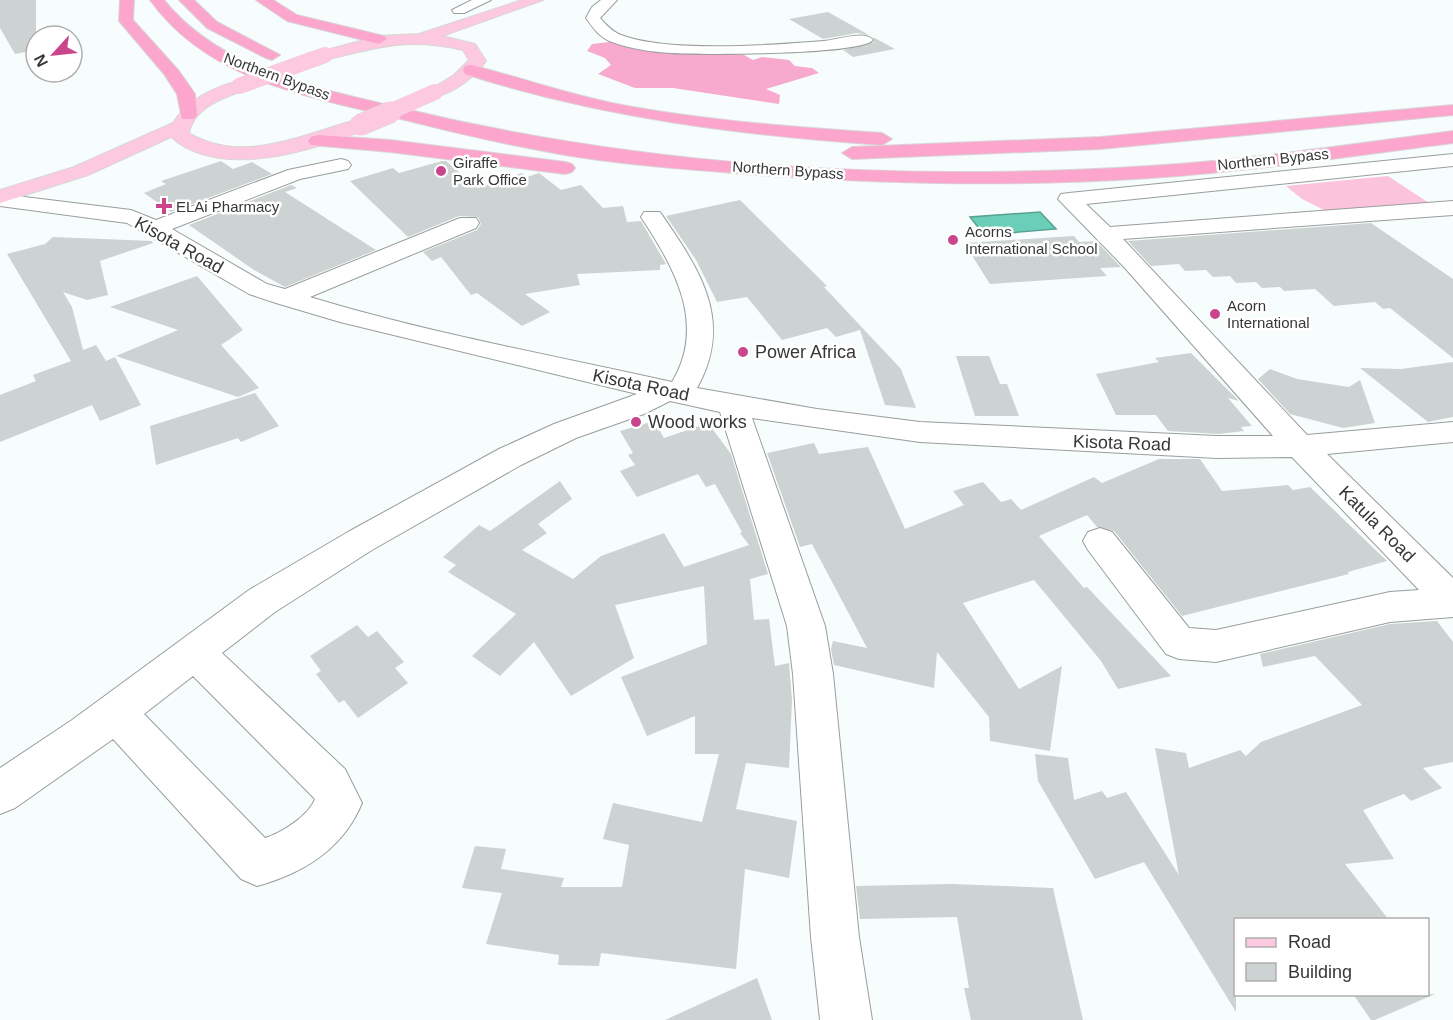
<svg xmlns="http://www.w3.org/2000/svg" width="1453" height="1020" viewBox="0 0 1453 1020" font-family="Arial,sans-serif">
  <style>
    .green { fill: #fbc3dc }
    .forest { fill: #f7aacd }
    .water { fill: #6aceb9; stroke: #5aa192; stroke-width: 1.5 }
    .building { fill: #cdd3d2 }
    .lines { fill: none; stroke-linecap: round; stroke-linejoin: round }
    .minor-casing { stroke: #989e9c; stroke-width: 2 }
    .major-casing { stroke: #d7d7d7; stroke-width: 2 }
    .highway-casing { stroke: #d7d7d7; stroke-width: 2 }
    .minor { fill: #fff; fill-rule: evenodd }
    .major { fill: #fdc9e1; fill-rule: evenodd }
    .highway { fill: #fca5cd; fill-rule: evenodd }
    .major-bridge-far1-casing { stroke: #d7d7d7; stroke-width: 16; stroke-linecap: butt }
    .major-bridge-casing { stroke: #d7d7d7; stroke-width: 22; stroke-linecap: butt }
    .major-bridge-far1 { stroke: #fdc9e1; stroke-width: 16 }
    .major-bridge { stroke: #fdc9e1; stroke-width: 21 }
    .poi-dot { fill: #c9468c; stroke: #fff; stroke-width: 2 }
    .labels { text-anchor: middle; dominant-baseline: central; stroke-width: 5; stroke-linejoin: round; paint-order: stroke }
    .far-street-label { font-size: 15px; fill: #363838; stroke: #fff }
    .far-poi-label { font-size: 15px; fill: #363838; stroke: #fff; text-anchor: start }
    .street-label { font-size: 18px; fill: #363838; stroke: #fff }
    .poi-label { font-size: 18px; fill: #363838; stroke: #fff; text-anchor: start }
  </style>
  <rect width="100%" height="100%" fill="#f7fdfc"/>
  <!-- green -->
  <path class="green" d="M1388,176L1429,203L1326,211L1302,199L1286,186Z"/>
  <!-- forest -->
  <path class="forest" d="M617,41L744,55L753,60L762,57L789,60L795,66L812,68L819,73L766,89L780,95L779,104L673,88H635L598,74L611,65L605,58L587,51L592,44Z"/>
  <!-- water -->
  <path class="water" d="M1040,212L1056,229L984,235L970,217Z"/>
  <!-- building -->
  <g class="building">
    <path d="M0,0H36V50L15,54L0,28Z"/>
    <path d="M828,12L869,35L857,33L823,39L789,19Z"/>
    <path d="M873,37L895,49L853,57L843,50L874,42Z"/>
    <path d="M221,161L233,169L252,162L272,174L171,212L144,193L166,184L161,181Z"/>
    <path d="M442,161H446L478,188L522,173L527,177L539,173L561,190L581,185L603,208L623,206L627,222L641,221L666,264L660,265V270L577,274L580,285L525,294L550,312L522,326L477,293L471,295L441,257L432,261L423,252L477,230L481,224L478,217L459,216L408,237L350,181L393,168L399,173Z"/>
    <path d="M291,185L297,188L285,192L376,250L285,287L254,270L189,225Z"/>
    <path d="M740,200L827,286L824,287L901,369L916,408L885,405L860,330L836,337L827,328L782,340L747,297L717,302L696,260L666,216Z"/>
    <path d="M1371,223L1453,279V358L1390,308L1383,309L1375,302L1334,306L1315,289L1284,291L1280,287L1262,288L1256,282L1236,283L1230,276L1213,277L1206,270L1185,271L1179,264L1151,266L1128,241Z"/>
    <path d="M1074,236L1079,242L1096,241L1121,267L1100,268L1107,276L990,284L964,243Z"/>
    <path d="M53,237L152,241L153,243L100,261L108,295L87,300L63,292L72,307L83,350L96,345L106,361L115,357L141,405L100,421L92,405L0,442V395L36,381L33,375L71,361L7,254L45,244Z"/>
    <path d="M197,276L243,330L221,345L259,388L238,397L116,356L178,330L110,307Z"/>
    <path d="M1191,353L1239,401L1228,398L1252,426L1241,427L1244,431L1219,434L1168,431L1156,415H1116L1096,374L1159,362L1155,358Z"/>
    <path d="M956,356H989L1000,384H1007L1019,416H975Z"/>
    <path d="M1453,362V417L1428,422L1360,368L1401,369Z"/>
    <path d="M1270,369L1297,379L1349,387L1360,380L1375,423L1343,428L1290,414L1258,379Z"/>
    <path d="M255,393L279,426L241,442L238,438L156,465L150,426Z"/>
    <path d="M654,421L664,438L708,423L731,454L768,574L750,579L754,620L769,619L775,666L789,663L792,700L789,768L746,763L736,809L797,821L789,878L745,869L736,969L601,953L599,966L558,965L559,955L486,944L502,893L462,888L475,846L506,849L501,869L564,878L561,887H622L629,845L603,839L613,803L702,822L719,754H695V716L647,736L621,677L707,644L704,586L615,605L634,658L571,696L534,642L500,676L472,656L516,614L448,572L456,565L443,557L479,525L490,531L560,481L572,499L538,524L547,533L522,550L573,579L601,556L664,533L684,567L749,545L740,533L742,532L715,484L706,487L698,474L637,497L620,471L635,465L628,455L633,453L620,431Z"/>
    <path d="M814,443L819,454L868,447L905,529L964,505L953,491L983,482L1001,502L1011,499L1021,510L1094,477L1102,483L1159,459H1200L1222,491L1288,485L1293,490L1310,487L1387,561L1348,572L1349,574L1182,616L1114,531L1097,527L1087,515L1039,536L1084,588L1087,587L1171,676L1118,689L1101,661L1034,580L963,603L1019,689L1062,666L1050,751L990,741L989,717L937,652L934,688L834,665L831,649L833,641L867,648L812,544L800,547L767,453Z"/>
    <path d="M1437,621L1453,642V762L1423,768L1442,788L1411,801L1404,794L1363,810L1394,859L1345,864L1389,920H1236V1012L1144,862L1095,879L1038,781L1035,754L1068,758L1074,800L1102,791L1107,798L1126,792L1179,875L1155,748L1186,753L1189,768L1240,750L1246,756L1261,742L1362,705L1315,656L1263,667L1260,654L1390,624Z"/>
    <path d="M357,625L368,637L377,631L404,662L395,668L408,683L358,718L344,700L339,703L316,674L321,671L310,656Z"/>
    <path d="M952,884L1053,888L1083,1020H971L964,988H969L957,917L860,919L856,886Z"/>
    <path d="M757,978L772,1020H665Z"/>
    <path d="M1353,994H1435L1375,1020H1371Z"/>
  </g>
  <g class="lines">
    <!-- minor casing -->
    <g class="minor-casing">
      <g id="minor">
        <path d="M472,0H491L464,13H454L452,10Z"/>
        <path d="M601,0H617L600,18C606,25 613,32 621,35C669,53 772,45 824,41C836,40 865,30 873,40C860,55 699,55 671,53C652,52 631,49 612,42C600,38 593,28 586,18L592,7Z"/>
        <path d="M1453,154V166L1086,204L1110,227L1453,201V215L1123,239L1307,435L1453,422V442L1327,454L1453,578V617L1390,622L1216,662L1179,659L1166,654L1088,550L1083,541L1088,532L1100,528L1112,532L1189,628L1216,630L1390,592L1419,590L1292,457L1217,458L920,442L752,418L825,626L833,674L859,937L872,1020H820L811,937L793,674L787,626L720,412L670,401L644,414L576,438L521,465L372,550L275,612L222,653L345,769L362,803C343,849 304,873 257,886L241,879L113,739L15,808L0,814V768L72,720L249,590L348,532L499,449L554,424L637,394L340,322L276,303L249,294L127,223L0,206V194L131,210L156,220L288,170L341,159L348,161L351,165L348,169L300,179L172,229L267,284L285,289L460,218H476L479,223L476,228L310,297C428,333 551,355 672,382C707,324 674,267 641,217L644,212H660C699,269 735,320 697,388L817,409L920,422L1217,436H1273L1125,268L1058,199L1061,194L1069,193ZM193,676L315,799C309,815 282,833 265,838L144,714Z"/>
      </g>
    </g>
    <!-- major casing -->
    <g class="major-casing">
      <g id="major">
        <path d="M522,0H543L442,36L475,44L486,61C474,78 455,92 435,97L426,92L454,75L469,60L463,50C407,37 378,47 325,60L317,55L319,52L379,36L419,34Z"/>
        <path d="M239,81L248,86L245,90C223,98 194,107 189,133C245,166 304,133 360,119L369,125L367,129C313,150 221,181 171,137L88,175L0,203V190L74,167L173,123C187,100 214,87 239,81Z"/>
      </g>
    </g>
    <!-- highway casing -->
    <g class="highway-casing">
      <g id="highway">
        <path d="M120,0H134L133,20L179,71L195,94L197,115L194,119H182L177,94L164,74L119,21Z"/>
        <path d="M150,0H164C222,71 317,88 401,108C645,167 899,182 1149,166C1250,160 1352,144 1453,131V143C1353,156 1252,171 1151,178C1021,187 890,184 760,175C697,170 634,166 571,156C511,146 452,132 393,117C304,96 207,79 150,0Z"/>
        <path d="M179,0H194L217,22L280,55L272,60L266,58L207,28Z"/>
        <path d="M256,0H273L297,15L384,36L387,39L379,44L287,21Z"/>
        <path d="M471,65C522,78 570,95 622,105C708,121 795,127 882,133L892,139L882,145C740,135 601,118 465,74L463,70L465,66Z"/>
        <path d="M1453,105V115L1100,149L852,159L842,153L852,147L1100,137Z"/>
        <path d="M318,135L390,140L565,162L572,164L575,168L572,172L565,174L390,152L311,145L308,141L311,137Z"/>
      </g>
    </g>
    <!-- minor -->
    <use href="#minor" class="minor"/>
    <!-- major -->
    <use href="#major" class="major"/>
    <!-- highway -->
    <use href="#highway" class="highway"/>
    <!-- major-bridge-far1 casing -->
    <g class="major-bridge-far1-casing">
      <g id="major-bridge-far1">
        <path d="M239,86L325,55"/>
        <path d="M387,113L435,92"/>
      </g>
    </g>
    <!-- major-bridge casing -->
    <g class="major-bridge-casing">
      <path id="major-bridge" d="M360,125L391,112"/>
    </g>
    <!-- major-bridge-far1 -->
    <use href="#major-bridge-far1" class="major-bridge-far1"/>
    <!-- major-bridge -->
    <use href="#major-bridge" class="major-bridge"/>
  </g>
  <!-- markers -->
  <g class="poi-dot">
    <circle cx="441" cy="171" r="6"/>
    <path d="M161 197h6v6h6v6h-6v6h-6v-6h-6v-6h6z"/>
    <circle cx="953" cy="240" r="6"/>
    <circle cx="1215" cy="314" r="6"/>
    <circle cx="743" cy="352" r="6"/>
    <circle cx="636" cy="422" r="6"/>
  </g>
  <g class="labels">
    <!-- far-street labels -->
    <g class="far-street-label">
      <text transform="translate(277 76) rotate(20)">Northern Bypass</text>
      <text transform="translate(1273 159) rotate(-6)">Northern Bypass</text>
      <text transform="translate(788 170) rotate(4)">Northern Bypass</text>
    </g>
    <!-- far-poi labels -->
    <g class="far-poi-label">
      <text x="453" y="162">Giraffe<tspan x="453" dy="17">Park Office</tspan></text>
      <text x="176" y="206">ELAi Pharmacy</text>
      <text x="965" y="231">Acorns<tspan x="965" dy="17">International School</tspan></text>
      <text x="1227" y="305">Acorn<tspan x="1227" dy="17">International</tspan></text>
    </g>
    <!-- street labels -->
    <g class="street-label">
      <text transform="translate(179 245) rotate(29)">Kisota Road</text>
      <text transform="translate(641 385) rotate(12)">Kisota Road</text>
      <text transform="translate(1122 443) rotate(2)">Kisota Road</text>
      <text transform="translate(1377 524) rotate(45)">Katula Road</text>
    </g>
    <!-- poi labels -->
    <g class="poi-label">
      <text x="755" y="352">Power Africa</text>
      <text x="648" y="422">Wood works</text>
    </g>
  </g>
  <!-- legend -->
  <rect x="1234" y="918" width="195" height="78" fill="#ffffff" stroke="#afafaf" stroke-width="1.5"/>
  <rect x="1246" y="938" width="30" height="9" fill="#fdc9e1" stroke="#afafaf" stroke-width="1.5"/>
  <text x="1288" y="948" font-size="18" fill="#363838">Road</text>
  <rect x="1246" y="963" width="30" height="18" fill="#cdd3d2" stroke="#afafaf" stroke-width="1.5"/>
  <text x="1288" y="978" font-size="18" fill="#363838">Building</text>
  <!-- north arrow -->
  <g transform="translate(54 54) rotate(243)"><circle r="28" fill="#ffffff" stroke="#afafaf" stroke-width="1.5"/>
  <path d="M0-4.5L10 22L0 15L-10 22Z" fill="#c9468c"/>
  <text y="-9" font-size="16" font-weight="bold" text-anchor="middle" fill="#363838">N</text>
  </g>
</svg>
